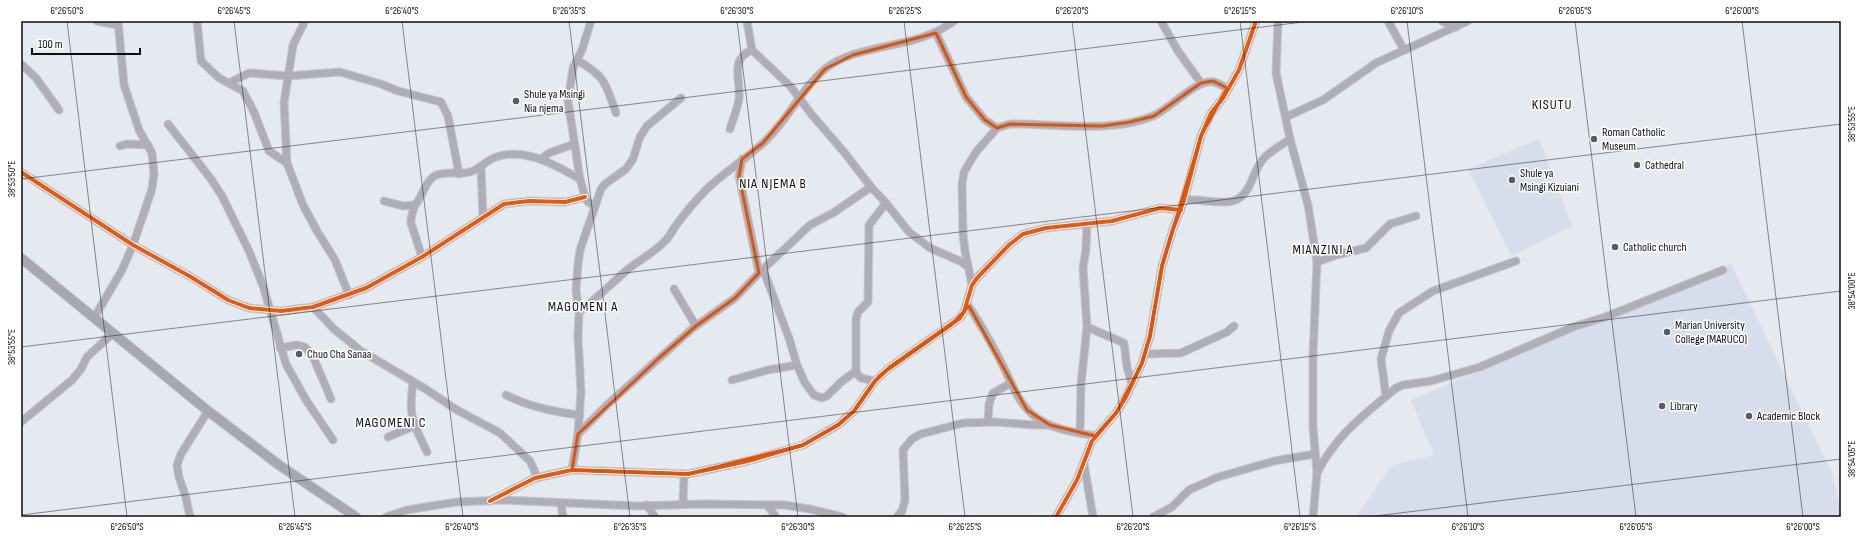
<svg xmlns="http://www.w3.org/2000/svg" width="1862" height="538" viewBox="0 0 1862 538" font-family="'Sofia Sans Condensed',sans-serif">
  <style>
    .built { fill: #d6ddeb }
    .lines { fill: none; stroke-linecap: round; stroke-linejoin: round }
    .minor-casing { stroke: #c3c7cc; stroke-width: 9 }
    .major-casing { stroke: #c3c7cc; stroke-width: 11 }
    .minor { stroke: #afaeb8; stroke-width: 7 }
    .major { stroke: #a7a7b1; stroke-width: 9 }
    .cycleway-casing { stroke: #fff; stroke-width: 6 }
    .cycleway { stroke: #e8590c; stroke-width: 4 }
    .marked { fill: none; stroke: #dd550c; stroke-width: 3; stroke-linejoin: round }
    .ticks { fill: none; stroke: #0c0e12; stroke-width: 1; stroke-opacity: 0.45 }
    .poi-dot { fill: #585b60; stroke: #fff; stroke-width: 1.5 }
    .labels { text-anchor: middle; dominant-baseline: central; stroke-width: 3; stroke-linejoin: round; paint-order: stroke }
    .poi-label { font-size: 12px; fill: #0c0e12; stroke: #fff; text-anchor: start }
    .quarter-label { font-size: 14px; letter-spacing: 1px; fill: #0c0e12; stroke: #fff }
    .neatline { fill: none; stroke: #0c0e12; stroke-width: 1.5 }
    .ticks-label { font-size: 10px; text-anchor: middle; fill: #0c0e12 }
  </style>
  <rect width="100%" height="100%" fill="#e5e9f0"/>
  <!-- built -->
  <g class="built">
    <path d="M1539,139L1572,226L1511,256L1468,169Z"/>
    <path d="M1731,264L1832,473L1841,511V517H1356L1391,466L1434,455L1411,400Z"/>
  </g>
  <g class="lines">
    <!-- minor casing -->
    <g class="minor-casing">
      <g id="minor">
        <path d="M97,21L118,25"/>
        <path d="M197,21L201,61L219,78L243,91L254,112L269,151L287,163"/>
        <path d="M305,21L293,45L284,103L287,163L303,205L317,231L335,260L349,295"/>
        <path d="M591,21L582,50L573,68L568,101L580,179L585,197L588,202L595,206"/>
        <path d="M747,21L752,50L791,87L812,115L844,152L871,187L886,203L909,232L930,248L960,261L968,267"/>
        <path d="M1161,21L1178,51L1201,83"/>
        <path d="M1278,21L1276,73L1290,139L1308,205L1317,262L1313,355V427L1317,473L1313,517"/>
        <path d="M1388,21L1404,50"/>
        <path d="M1442,21L1456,27"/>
        <path d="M936,33L966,97L985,120L997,128"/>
        <path d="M577,60C606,77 605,82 616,113"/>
        <path d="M21,64L36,78L59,110"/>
        <path d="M229,83L249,73L288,76L340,72L381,84L398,91L441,102L448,116L459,174"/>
        <path d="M1286,117L1323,100L1376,63L1468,21"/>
        <path d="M168,124L211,179L222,196L249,251L263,286L286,364L306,400L333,440"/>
        <path d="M730,129C733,119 737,110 739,99C741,80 729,59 752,50"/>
        <path d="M120,146L127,144L148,145"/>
        <path d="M541,159L549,153L574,144"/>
        <path d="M742,159L739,176L759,273"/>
        <path d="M481,166L483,218"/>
        <path d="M21,172L133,245L191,277L228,300L249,308L281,311L313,307L366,288L422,257L504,204L529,201L565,202L585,197"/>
        <path d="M1184,200C1200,198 1218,205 1233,201C1253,195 1251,170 1265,157C1272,150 1282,145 1290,139"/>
        <path d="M384,201L403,206L415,205C422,197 425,183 433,177C442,170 459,175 470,172C479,170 486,160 496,157C526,147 555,165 580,179"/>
        <path d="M415,205L411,218V223L422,257"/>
        <path d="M1317,262L1336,255L1366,248L1390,224L1416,216"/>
        <path d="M763,269L789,338L797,365L805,383L814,395L822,398L827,396L841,382L856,371"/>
        <path d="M972,285L965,251L963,234L962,184L964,172L976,152L997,128L1010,124C1055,123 1110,134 1153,116C1170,109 1197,78 1214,82C1218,83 1223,86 1227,88"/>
        <path d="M674,289L696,326"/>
        <path d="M967,304C980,322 990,341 1000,360C1011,380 1017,404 1037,418C1054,430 1075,432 1095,436"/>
        <path d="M313,307L334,329L361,351L424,388L457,410L500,433L530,461L535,472V478"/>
        <path d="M579,312C596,299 611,284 627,270C639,260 654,253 665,241C670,236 673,229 677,224C686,212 696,200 707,189C724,172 745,160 763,143C787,122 800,90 825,69C858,42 915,51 954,21"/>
        <path d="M94,318L122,270L133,245L152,189L154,173L152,153L139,130L124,85L118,21"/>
        <path d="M1087,327L1124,343L1127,367L1132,384"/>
        <path d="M280,348L297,345L305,347L314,359L331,399"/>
        <path d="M1145,354L1181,353L1227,332L1234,326"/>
        <path d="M732,380L768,370L797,365"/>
        <path d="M875,381L861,378L858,375L856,371V319L858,312L868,302L869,225L886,203"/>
        <path d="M413,383C408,416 413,423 427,452"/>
        <path d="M506,395C529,407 554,412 580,415"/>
        <path d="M1386,396L1381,359L1389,331L1399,313L1433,291L1516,261"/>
        <path d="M21,422L72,380L81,369L87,357L113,333"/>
        <path d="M988,422L989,404L993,393L1011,383"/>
        <path d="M1080,433L1081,384L1087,327L1083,268L1086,249L1087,223"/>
        <path d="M578,434L608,404L693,328L735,298L759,273L810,225L833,213L871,187"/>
        <path d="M388,437L414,426"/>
        <path d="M1084,464L1093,517"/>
        <path d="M572,470L578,434L581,392L578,337L579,312L576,290L578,264L580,250L601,189L605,184L626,169L633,159L640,137L647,126L681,98"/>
        <path d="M1317,473C1336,435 1365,414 1396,388L1403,385L1431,381L1480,367L1573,327L1605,317L1723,270"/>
        <path d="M490,501L535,478L572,470L688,474L748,461L803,445L838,425L854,411L875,381L889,368L960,318L964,312L972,285L977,278L1009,245L1023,234L1046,228L1112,221L1160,208L1181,210"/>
        <path d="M561,503L563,517"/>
        <path d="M683,504L684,474"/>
        <path d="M647,505L655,517"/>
        <path d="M767,505L776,517"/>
        <path d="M190,517L186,498L179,477L177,465L181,454L208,411"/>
        <path d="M386,517L407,510L425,507L457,502L503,500L637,506L704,504L784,505L810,509L843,517"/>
        <path d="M897,517L902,511L905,500L903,450L912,439L921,434L963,423L995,422L1034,425H1050"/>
        <path d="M1056,517L1077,480L1092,441L1116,413L1126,397L1142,363L1150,336L1162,266L1173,229L1184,200L1201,136L1211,113L1223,98L1239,70L1256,21"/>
        <path d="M1153,517L1172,507L1189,490L1218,477L1274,461L1315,454"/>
      </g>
    </g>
    <!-- major casing -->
    <g class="major-casing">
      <path id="major" d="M21,258L208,411L279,465L356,517"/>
    </g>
    <!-- minor -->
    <use href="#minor" class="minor"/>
    <!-- major -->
    <use href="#major" class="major"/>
    <!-- cycleway casing -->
    <g class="cycleway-casing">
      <g id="cycleway">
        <path d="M21,172L133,245L191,277L228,300L249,308L281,311L313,307L366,288L422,257L504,204L529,201L565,202L585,197"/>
        <path d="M490,501L535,478L572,470L688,474L748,461L803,445L838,425L854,411L875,381L889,368L960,318L964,312L972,285L977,278L1009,245L1023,234L1046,228L1112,221L1160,208L1181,210"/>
        <path d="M1056,517L1077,480L1092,441L1116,413L1126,397L1142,363L1150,336L1162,266L1173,229L1184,200L1201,136L1211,113L1223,98L1239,70L1256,21"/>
      </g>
    </g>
    <!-- cycleway -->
    <use href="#cycleway" class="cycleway"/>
  </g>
  <!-- marked area -->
  <path class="marked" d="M936,33L966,97L985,120L997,128L1010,124L1103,126L1130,122L1154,116L1201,83L1213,81L1227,88L1201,136L1162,266L1150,336L1142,363L1116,413L1095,436L1050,425L1027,410L969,306L951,325L879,376L854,411L838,425L803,445L688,474L572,470L578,434L659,358L696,326L735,298L759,273L739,176L742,159L763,143L825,69L853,55Z"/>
  <!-- ticks -->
  <path class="ticks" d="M67,21L127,517M234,21L295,517M402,21L463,517M569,21L630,517M737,21L798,517M904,21L965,517M1072,21L1133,517M1240,21L1300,517M1407,21L1468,517M1575,21L1636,517M1742,21L1803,517M21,179L1311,21M21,347L1841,124M21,515L1841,291M1367,517L1841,459"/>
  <!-- markers -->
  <g class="poi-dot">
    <circle cx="516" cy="101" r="4"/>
    <circle cx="1594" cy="139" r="4"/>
    <circle cx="1637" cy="165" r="4"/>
    <circle cx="1512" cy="180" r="4"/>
    <circle cx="1615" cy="247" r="4"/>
    <circle cx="1667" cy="332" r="4"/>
    <circle cx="299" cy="354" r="4"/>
    <circle cx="1662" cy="406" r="4"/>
    <circle cx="1749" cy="416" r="4"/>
  </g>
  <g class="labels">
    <!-- poi labels -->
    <g class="poi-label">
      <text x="524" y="94">Shule ya Msingi<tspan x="524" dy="14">Nia njema</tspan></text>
      <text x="1602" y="132">Roman Catholic<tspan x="1602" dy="14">Museum</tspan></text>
      <text x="1645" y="165">Cathedral</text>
      <text x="1520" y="173">Shule ya<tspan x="1520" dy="14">Msingi Kizuiani</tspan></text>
      <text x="1623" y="247">Catholic church</text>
      <text x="1675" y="325">Marian University<tspan x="1675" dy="14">College (MARUCO)</tspan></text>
      <text x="307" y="354">Chuo Cha Sanaa</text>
      <text x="1670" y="406">Library</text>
      <text x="1757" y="416">Academic Block</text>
    </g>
    <!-- quarter labels -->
    <g class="quarter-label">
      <text x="1552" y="104">KISUTU</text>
      <text x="773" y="183">NIA NJEMA B</text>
      <text x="1323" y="249">MIANZINI A</text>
      <text x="583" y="306">MAGOMENI A</text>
      <text x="391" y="422">MAGOMENI C</text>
    </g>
  </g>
  <!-- border -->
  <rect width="1862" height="538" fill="none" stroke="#ffffff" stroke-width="44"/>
  <!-- scale -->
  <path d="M32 48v6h108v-6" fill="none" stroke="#0c0e12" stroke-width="2"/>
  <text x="38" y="48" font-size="12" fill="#0c0e12" stroke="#ffffff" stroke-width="3" paint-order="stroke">100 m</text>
  <rect x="22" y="22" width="1818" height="494" class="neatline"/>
  <g class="ticks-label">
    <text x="67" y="14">6°26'50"S</text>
    <text x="234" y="14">6°26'45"S</text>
    <text x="402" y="14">6°26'40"S</text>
    <text x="569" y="14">6°26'35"S</text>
    <text x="737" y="14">6°26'30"S</text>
    <text x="905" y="14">6°26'25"S</text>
    <text x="1072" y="14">6°26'20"S</text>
    <text x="1240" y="14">6°26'15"S</text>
    <text x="1407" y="14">6°26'10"S</text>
    <text x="1575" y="14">6°26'05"S</text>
    <text x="1742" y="14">6°26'00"S</text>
    <text transform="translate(1851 124) rotate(-90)" y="4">38°53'55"E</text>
    <text transform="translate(11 179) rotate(-90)" y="4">38°53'50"E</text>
    <text transform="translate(1851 291) rotate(-90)" y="4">38°54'00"E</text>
    <text transform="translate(11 347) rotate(-90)" y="4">38°53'55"E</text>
    <text transform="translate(1851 459) rotate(-90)" y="4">38°54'05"E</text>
    <text x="127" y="530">6°26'50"S</text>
    <text x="295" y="530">6°26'45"S</text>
    <text x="462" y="530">6°26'40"S</text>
    <text x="630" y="530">6°26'35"S</text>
    <text x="798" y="530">6°26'30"S</text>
    <text x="965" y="530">6°26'25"S</text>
    <text x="1133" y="530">6°26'20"S</text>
    <text x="1300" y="530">6°26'15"S</text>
    <text x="1468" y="530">6°26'10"S</text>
    <text x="1636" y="530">6°26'05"S</text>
    <text x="1803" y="530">6°26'00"S</text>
  </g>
</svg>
